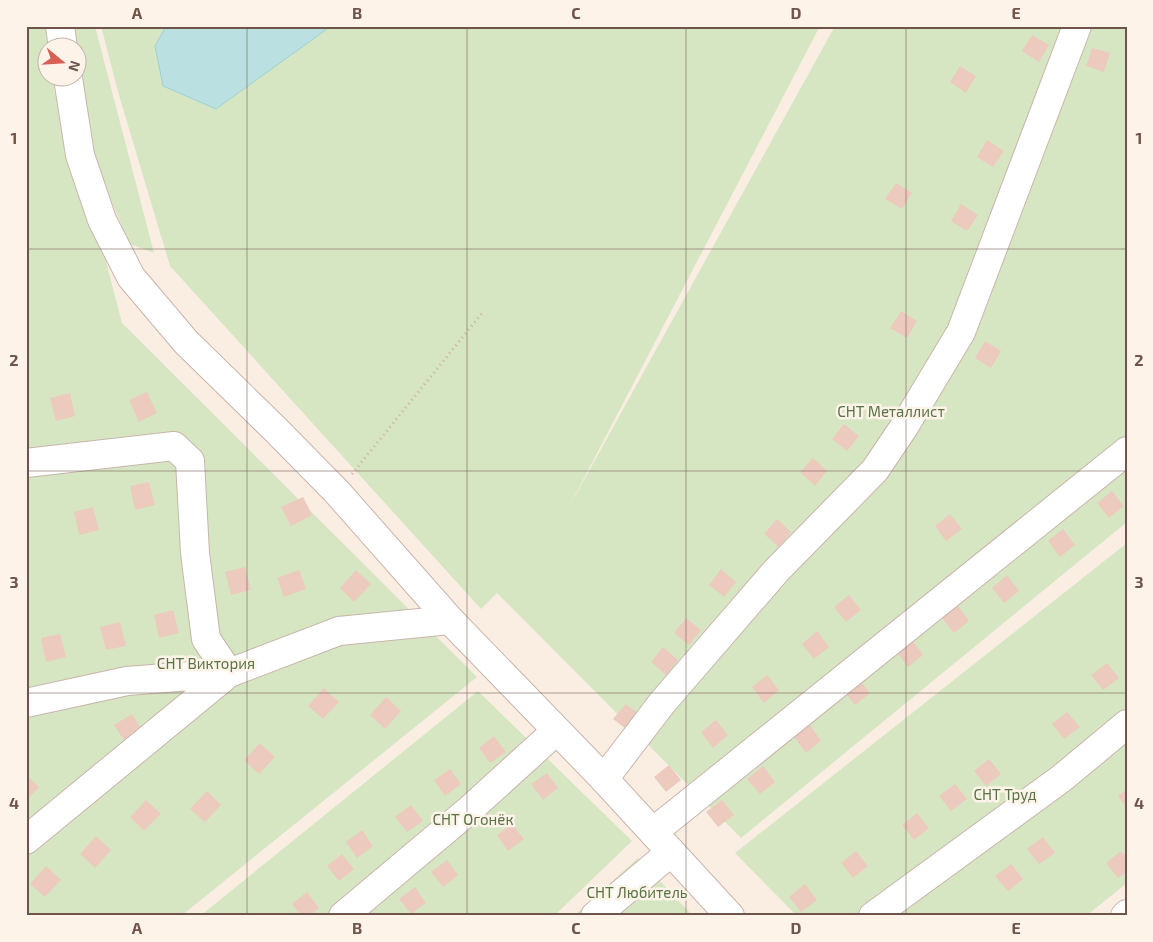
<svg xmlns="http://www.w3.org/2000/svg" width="1153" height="942" viewBox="0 0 1153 942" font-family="'Exo 2',sans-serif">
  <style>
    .green { fill: #d6e6c3 }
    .water { fill: #bae0e1; stroke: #a1d0d2 }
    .building { fill: #eccabe }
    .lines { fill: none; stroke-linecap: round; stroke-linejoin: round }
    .minor-casing { stroke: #c9b5ab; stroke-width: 30 }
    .path { stroke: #d1aea1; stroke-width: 3; stroke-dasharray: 1 4; stroke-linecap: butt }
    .minor { stroke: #fff; stroke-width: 28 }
    .grid { fill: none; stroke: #6f544c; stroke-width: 1; stroke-opacity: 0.55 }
    .labels { text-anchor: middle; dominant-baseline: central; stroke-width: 5; stroke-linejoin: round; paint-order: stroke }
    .park-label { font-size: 15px; fill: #597445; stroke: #fdf3e9 }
    .neatline { fill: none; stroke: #6f544c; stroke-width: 2 }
    .grid-label { font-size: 16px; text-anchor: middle; font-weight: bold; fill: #6f544c }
  </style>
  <rect width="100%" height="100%" fill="#faeee3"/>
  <!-- green -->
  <g class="green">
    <path d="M26,26H48L50,47L48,48V78H53L55,95L60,84L122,323L477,677L181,916H26Z"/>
    <path d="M74,26H95L154,253L130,244L92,157Z"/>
    <path d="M101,26H166L155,46L216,108L327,29L328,26H820L569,507L835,26H1127V522L741,838L497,593L481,609L170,266L118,92Z"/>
    <path d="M1127,543V883L1086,916H797L735,853Z"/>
    <path d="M478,691L632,841L554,916H200Z"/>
    <path d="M638,858L693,916H574Z"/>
  </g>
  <!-- water -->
  <path class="water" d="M166,26H328L327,29L216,109L163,86L155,46Z"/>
  <!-- building -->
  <g class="building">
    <path d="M1032,35L1049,45L1039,62L1022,51Z"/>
    <path d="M1092,48L1110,53L1104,72L1086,66Z"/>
    <path d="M960,66L976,76L966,93L950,82Z"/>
    <path d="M987,140L1004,151L993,167L977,157Z"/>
    <path d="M896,183L912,193L902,209L885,199Z"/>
    <path d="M961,204L978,215L967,231L951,221Z"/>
    <path d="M901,311L917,321L907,338L890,328Z"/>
    <path d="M985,341L1001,351L991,368L975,358Z"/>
    <path d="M147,392L157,413L139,422L129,400Z"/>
    <path d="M70,393L75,416L56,421L50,398Z"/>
    <path d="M844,424L859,436L847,451L832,439Z"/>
    <path d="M813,458L827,471L815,486L800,472Z"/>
    <path d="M149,482L155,505L135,510L130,486Z"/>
    <path d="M1112,491L1124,506L1109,518L1097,503Z"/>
    <path d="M303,497L312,515L291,526L281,507Z"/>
    <path d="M93,507L99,530L79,535L74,512Z"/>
    <path d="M950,514L962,529L946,541L935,526Z"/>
    <path d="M777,519L791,532L779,547L764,534Z"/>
    <path d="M1063,529L1075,545L1060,557L1048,541Z"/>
    <path d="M245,567L251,590L231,595L225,572Z"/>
    <path d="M721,569L736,582L724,597L709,585Z"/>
    <path d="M299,570L306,589L284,597L277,578Z"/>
    <path d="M356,570L371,584L354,602L340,588Z"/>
    <path d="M1007,575L1019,591L1004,603L992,588Z"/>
    <path d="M849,595L861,610L846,622L834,607Z"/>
    <path d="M958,606L969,621L954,633L942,618Z"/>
    <path d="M173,610L179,633L159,638L154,615Z"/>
    <path d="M686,618L701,630L689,645L674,633Z"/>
    <path d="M120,622L126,646L106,650L100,627Z"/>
    <path d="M817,631L829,647L814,659L802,644Z"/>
    <path d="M60,634L66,657L46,662L41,638Z"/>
    <path d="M911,639L923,655L908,667L896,651Z"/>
    <path d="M663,647L678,660L666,675L651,662Z"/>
    <path d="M1107,663L1119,678L1103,690L1091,675Z"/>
    <path d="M767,675L779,690L764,703L752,687Z"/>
    <path d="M858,678L870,693L855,705L843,690Z"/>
    <path d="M324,688L339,702L323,719L308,706Z"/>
    <path d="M386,697L401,711L385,729L370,715Z"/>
    <path d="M626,704L641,716L629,731L613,719Z"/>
    <path d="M1067,712L1080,727L1064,739L1052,724Z"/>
    <path d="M132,714L144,734L127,745L114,725Z"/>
    <path d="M716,720L728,735L713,748L701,732Z"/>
    <path d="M810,725L821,741L806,753L794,737Z"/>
    <path d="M494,736L506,752L490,763L479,748Z"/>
    <path d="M260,743L275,757L259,774L244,760Z"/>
    <path d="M989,759L1001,774L986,786L974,771Z"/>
    <path d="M669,765L681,780L666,792L654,777Z"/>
    <path d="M763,766L775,782L760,794L747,779Z"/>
    <path d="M450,769L461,784L445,796L434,780Z"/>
    <path d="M547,773L558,788L543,800L531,784Z"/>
    <path d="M26,775L39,787L26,801Z"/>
    <path d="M955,784L967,799L951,811L939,796Z"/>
    <path d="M1127,789V808L1118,796Z"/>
    <path d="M207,791L221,805L205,822L190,809Z"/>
    <path d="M146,800L161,814L144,831L130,817Z"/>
    <path d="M722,800L734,815L718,827L706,812Z"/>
    <path d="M411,805L423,821L407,832L395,817Z"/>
    <path d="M917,813L929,828L914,840L902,825Z"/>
    <path d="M512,824L524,839L508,851L497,835Z"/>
    <path d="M362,830L373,846L357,858L346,842Z"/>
    <path d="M96,836L111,850L95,868L80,854Z"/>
    <path d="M1043,837L1055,853L1039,864L1027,849Z"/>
    <path d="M856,851L868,866L853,878L841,863Z"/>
    <path d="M1121,851L1127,858V872L1118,878L1106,863Z"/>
    <path d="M342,854L354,869L339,881L327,866Z"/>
    <path d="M447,860L458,875L443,887L431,872Z"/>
    <path d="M1011,864L1023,879L1008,891L995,876Z"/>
    <path d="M46,866L61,880L45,897L30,884Z"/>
    <path d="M805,884L817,900L801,912L789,897Z"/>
    <path d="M415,887L426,903L411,914L399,899Z"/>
    <path d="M307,892L319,908L309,916H301L292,904Z"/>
  </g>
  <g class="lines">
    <!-- minor casing -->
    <g class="minor-casing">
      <g id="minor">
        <path d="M60,26L63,48"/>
        <path d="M68,78L80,155L102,220L131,277L186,342L276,430L337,492L450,620L604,779L730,916"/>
        <path d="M26,463L174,446L190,461L195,553L206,639L229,673L127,681L26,703"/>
        <path d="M604,779L662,703L776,571L875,470L904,427L961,332L1077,26"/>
        <path d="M653,832L1127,451"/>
        <path d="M26,840L229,673L339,631L450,620"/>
        <path d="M343,916L468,811L556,731"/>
        <path d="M595,916L671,852"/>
        <path d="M873,916L1062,778L1127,724"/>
        <path d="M1125,916L1127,914"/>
      </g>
    </g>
    <!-- path -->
    <path class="path" d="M352,474L483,312"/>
    <!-- minor -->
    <use href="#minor" class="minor"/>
  </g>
  <!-- grid -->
  <path class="grid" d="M247,26V916M467,26V916M686,26V916M906,26V916M26,249H1127M26,471H1127M26,693H1127"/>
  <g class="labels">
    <!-- park labels -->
    <g class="park-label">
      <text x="891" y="411">СНТ Металлист</text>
      <text x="206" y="663">СНТ Виктория</text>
      <text x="1005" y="794">СНТ Труд</text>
      <text x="473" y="819">СНТ Огонёк</text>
      <text x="637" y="892">СНТ Любитель</text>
    </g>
  </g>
  <!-- border -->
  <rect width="1153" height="942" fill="none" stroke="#fdf3e9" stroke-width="55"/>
  <!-- north arrow -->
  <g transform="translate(62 62) rotate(108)"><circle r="24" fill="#fdf3e9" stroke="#c4b3aa"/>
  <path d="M0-4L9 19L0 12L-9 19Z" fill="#d86054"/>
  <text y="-8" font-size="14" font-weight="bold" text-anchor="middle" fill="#6f544c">N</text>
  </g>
  <rect x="28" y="28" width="1098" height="886" class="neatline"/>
  <g class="grid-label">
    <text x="137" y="19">A</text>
    <text x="357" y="19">B</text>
    <text x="576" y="19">C</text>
    <text x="796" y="19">D</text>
    <text x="1016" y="19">E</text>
    <text x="14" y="144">1</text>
    <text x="1139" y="144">1</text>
    <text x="14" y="366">2</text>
    <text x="1139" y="366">2</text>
    <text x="14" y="588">3</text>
    <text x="1139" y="588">3</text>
    <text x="14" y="809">4</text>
    <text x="1139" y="809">4</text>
    <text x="137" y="934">A</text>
    <text x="357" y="934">B</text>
    <text x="576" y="934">C</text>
    <text x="796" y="934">D</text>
    <text x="1016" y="934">E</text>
  </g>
</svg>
